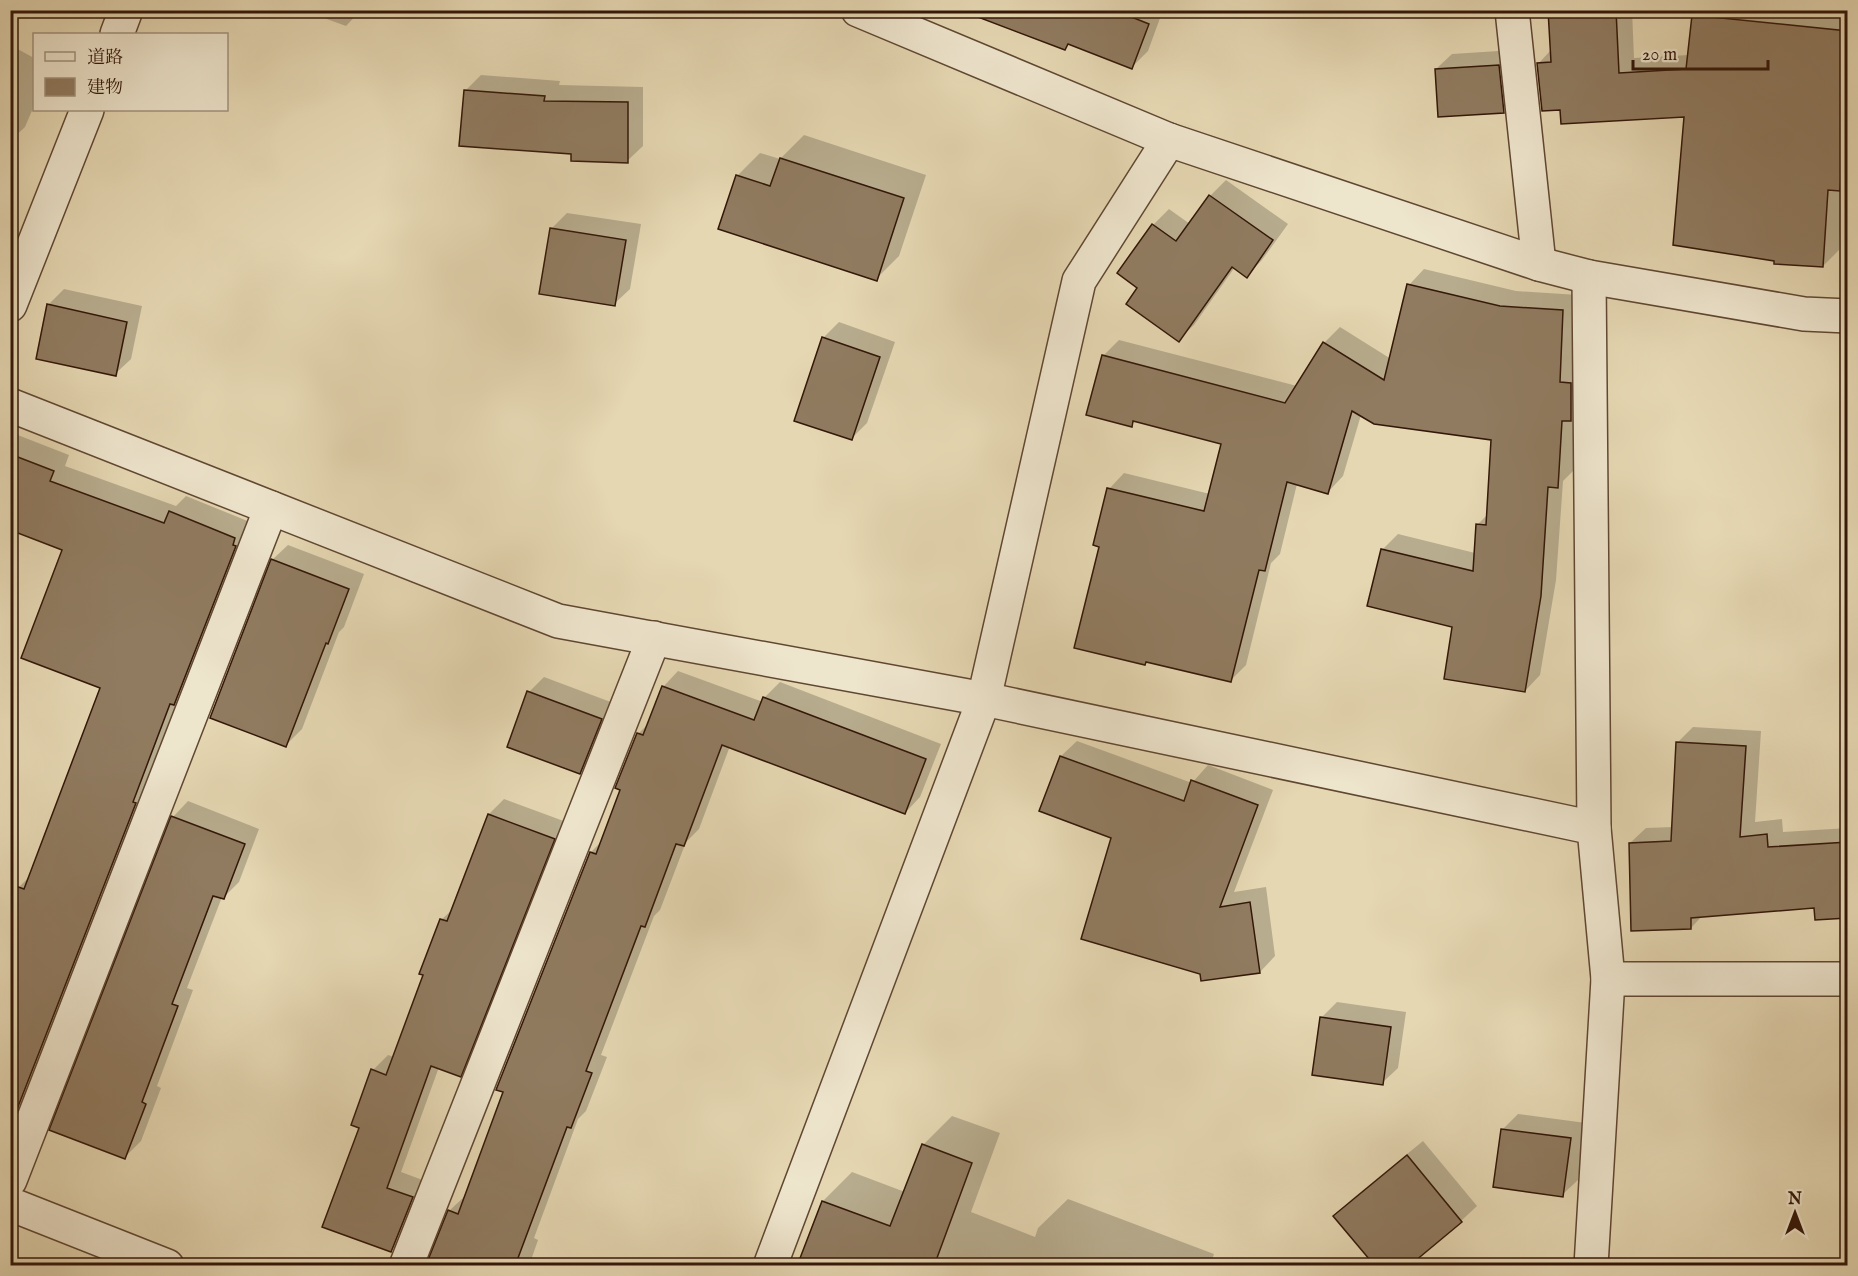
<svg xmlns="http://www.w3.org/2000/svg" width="1858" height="1276" viewBox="0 0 1858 1276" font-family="'IM FELL English','Noto Serif JP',serif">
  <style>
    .shadow { fill: #0003 }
    .building { fill: #907b60; stroke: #331708; stroke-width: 1.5 }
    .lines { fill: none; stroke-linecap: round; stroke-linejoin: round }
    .minor-casing { stroke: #604732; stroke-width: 36 }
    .minor { stroke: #eee5cd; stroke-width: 33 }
  </style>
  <rect width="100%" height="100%" fill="#e5d7b2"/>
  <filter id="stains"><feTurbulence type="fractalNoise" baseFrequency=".00333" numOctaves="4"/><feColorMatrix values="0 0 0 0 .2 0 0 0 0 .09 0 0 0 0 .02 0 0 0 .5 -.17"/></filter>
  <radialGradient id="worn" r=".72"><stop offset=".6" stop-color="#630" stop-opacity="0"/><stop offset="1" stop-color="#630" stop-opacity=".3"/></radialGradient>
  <!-- shadow -->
  <g class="shadow">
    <path d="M302,10H361L346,26Z"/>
    <path d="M1028,10H1163L1148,51L1132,67L1070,43L1065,48Z"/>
    <path d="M1549,10H1632L1634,58L1689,55L1693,16L1697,10H1848V192L1842,191L1839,250L1823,266L1686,116L1562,108L1538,64L1551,50Z"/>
    <path d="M14,47L34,58V106L25,127L10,141V50Z"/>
    <path d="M1514,50L1519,96L1503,111L1436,69L1452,54Z"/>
    <path d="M481,75L560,81L559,85L643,87V146L627,161L573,152L465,91Z"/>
    <path d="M804,135L926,175L899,256L876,279L737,176L760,153L780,159Z"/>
    <path d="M1226,180L1288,224L1262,260L1247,276L1235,267L1194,325L1178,340L1139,288L1119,273L1153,225L1169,209L1190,224L1210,196Z"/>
    <path d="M567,213L641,224L630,289L614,304L552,228Z"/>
    <path d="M1424,269L1516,291L1578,295L1577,414L1573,471L1563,481L1556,580L1540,675L1525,691L1454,626L1382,550L1398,534L1475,553L1477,525L1489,513L1492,439L1361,415L1343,476L1328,492L1297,484L1280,554L1271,563L1246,665L1230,681L1101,546L1109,489L1124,473L1210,494L1223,442L1137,420L1131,425L1103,356L1119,340L1297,386L1324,343L1340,327L1391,359L1409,285Z"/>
    <path d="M64,289L142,306L131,359L115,374L48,305Z"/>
    <path d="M839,322L895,342L867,423L852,438L823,338Z"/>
    <path d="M10,432L69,455L65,466L176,506L186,496L250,522L30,1099L10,1118V908L18,888L31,875L102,687L64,549L10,529Z"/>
    <path d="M288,545L364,574L344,627L339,632L302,729L286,745L272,560Z"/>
    <path d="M678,671L763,702L764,698L780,682L941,744L920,797L905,813L730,746L699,829L686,842L660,910L654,916L601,1055L607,1057L586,1111L578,1119L534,1238L538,1240L529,1266L428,1264L449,1211L465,1196L591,852L602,841L622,789L638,734L650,722L663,687Z"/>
    <path d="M544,677L616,704L595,757L580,773L529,692Z"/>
    <path d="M1693,727L1761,731L1755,822L1782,819L1783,832L1848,828V916L1815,907L1703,915L1691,928L1630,843L1646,828L1673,827L1677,743Z"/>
    <path d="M1077,741L1192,783L1208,765L1273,790L1234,892L1266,887L1275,956L1260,972L1202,973L1113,837L1041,810L1061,756Z"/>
    <path d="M504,799L569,823L476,1059L460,1075L439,1067L401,1172L428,1182L407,1235L391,1251L361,1127L373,1070L388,1055L394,1057L425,974L441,920L454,908L489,814Z"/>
    <path d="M188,801L259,829L239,882L223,898L222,897L187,988L193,990L157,1086L161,1088L141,1141L125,1157L173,817Z"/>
    <path d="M1337,1002L1406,1012L1398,1068L1382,1083L1321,1018Z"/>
    <path d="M1518,1114L1586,1123L1578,1180L1562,1195L1502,1130Z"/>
    <path d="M952,1116L1000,1133L971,1212L1035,1237L1038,1228L1068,1199L1214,1254L1210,1266H799L823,1201L852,1172L905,1192L923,1145Z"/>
    <path d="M1423,1141L1477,1206L1461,1221L1336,1216L1351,1200Z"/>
  </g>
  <!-- building -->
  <g class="building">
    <path d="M970,10H1114L1149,24L1132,69L1068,44L1065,50L970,14Z"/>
    <path d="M1548,10H1616L1619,73L1686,69L1692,15L1848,31V114H1845L1840,191L1828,190L1823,267L1774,264V261L1673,245L1684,117L1561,124L1560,110L1542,111L1537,63L1551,62Z"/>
    <path d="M1499,65L1504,113L1438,117L1435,69Z"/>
    <path d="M464,90L545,96L544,101L628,102V163L571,161V154L459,146Z"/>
    <path d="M780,158L904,198L877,281L718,229L736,175L770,186Z"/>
    <path d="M1209,195L1273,240L1247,278L1232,267L1179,342L1126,304L1137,288L1117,273L1152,224L1176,241Z"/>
    <path d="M550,228L626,240L615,306L539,294Z"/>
    <path d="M1407,284L1500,306L1563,310L1560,382L1571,383V421H1562L1558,488L1548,487L1541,596L1525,692L1444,679L1452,627L1367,606L1381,549L1473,571L1476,524L1486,525L1491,440L1374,424L1352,411L1328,494L1287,482L1265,571L1259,570L1231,682L1146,662L1145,665L1074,648L1099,547L1093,545L1107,488L1204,511L1221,444L1133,421L1132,427L1086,415L1102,355L1285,403L1323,342L1384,380Z"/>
    <path d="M47,304L127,322L116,376L36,359Z"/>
    <path d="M822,337L880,357L852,440L794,421Z"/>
    <path d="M10,454L54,471L50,481L164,523L169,511L235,538L233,545L236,546L174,705L170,704L133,802L136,803L14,1117L10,1115V884L24,889L100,688L21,658L62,550L10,530Z"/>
    <path d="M271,559L349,589L328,644L326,643L286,747L210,718Z"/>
    <path d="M662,686L754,720L763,697L926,759L905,814L722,745L684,846L676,844L645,927L641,926L586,1071L592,1073L571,1128L567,1127L515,1266L426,1265L448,1210L458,1214L503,1092L496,1090L590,852L596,854L620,790L615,788L637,733L643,735Z"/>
    <path d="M527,691L602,719L580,774L507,747Z"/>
    <path d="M1676,742L1746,746L1740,837L1767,834L1768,847L1848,842V918L1815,920L1814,908L1691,918V929L1631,931L1629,843L1671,841Z"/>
    <path d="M1060,756L1184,801L1191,780L1258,805L1220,907L1250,902L1260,973L1201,981L1200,974L1081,939L1111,838L1039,811Z"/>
    <path d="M488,814L555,839L461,1077L431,1066L387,1188L413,1197L391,1252L322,1227L359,1128L351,1125L371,1069L386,1075L423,975L419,974L440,919L447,921Z"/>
    <path d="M171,816L245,844L224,899L213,896L172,1004L178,1006L142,1102L146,1104L125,1159L49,1130Z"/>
    <path d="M1320,1017L1391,1027L1383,1085L1312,1075Z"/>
    <path d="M1501,1129L1571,1138L1563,1197L1493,1187Z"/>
    <path d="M922,1144L972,1163L934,1266H797L822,1201L890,1226Z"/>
    <path d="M1407,1155L1462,1222L1409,1266H1375L1333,1216Z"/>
  </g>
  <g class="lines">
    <!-- minor casing -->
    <g class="minor-casing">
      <g id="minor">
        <path d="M858,10L1169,140L1539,264L1589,277L1804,314L1848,316"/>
        <path d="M1512,10L1539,264"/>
        <path d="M117,34L126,10"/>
        <path d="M1589,277L1594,828L1608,979L1591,1266"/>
        <path d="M10,305L87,110"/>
        <path d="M10,405L558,621L984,699L1594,828"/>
        <path d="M1608,979H1848"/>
        <path d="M10,1180L271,508"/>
        <path d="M10,1204L167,1266"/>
        <path d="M406,1266L654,638"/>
        <path d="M770,1266L984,699L1079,281L1169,140"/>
      </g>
    </g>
    <!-- minor -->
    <use href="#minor" class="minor"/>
  </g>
  <!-- margin -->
  <rect width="1858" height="1276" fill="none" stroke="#e5d7b2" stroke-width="36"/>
  <rect x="12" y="12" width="1834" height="1252" fill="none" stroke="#331708" stroke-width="3"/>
  <rect x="18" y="18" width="1822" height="1240" fill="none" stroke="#331708" stroke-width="1.5"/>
  <!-- legend -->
  <rect x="33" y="33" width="195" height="78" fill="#eee5cd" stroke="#a3937e" stroke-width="1.5"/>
  <rect x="45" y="52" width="30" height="9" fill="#eee5cd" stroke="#a3937e" stroke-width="1.5"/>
  <text x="87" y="63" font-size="18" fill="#331708">道路</text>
  <rect x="45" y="78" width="30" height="18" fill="#907b60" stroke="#a3937e" stroke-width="1.5"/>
  <text x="87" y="93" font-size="18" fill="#331708">建物</text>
  <!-- north arrow -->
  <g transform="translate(1795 1213)" stroke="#eee5cd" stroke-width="4.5" paint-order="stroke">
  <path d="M0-4.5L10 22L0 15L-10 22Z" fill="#331708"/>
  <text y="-9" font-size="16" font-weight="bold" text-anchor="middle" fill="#331708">N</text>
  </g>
  <!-- scale -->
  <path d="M1633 60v9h135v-9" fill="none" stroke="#331708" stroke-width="3"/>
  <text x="1642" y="60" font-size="18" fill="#331708" stroke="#eee5cd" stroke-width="4.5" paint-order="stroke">20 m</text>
  <rect width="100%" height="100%" filter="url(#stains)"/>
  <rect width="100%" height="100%" fill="url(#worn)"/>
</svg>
